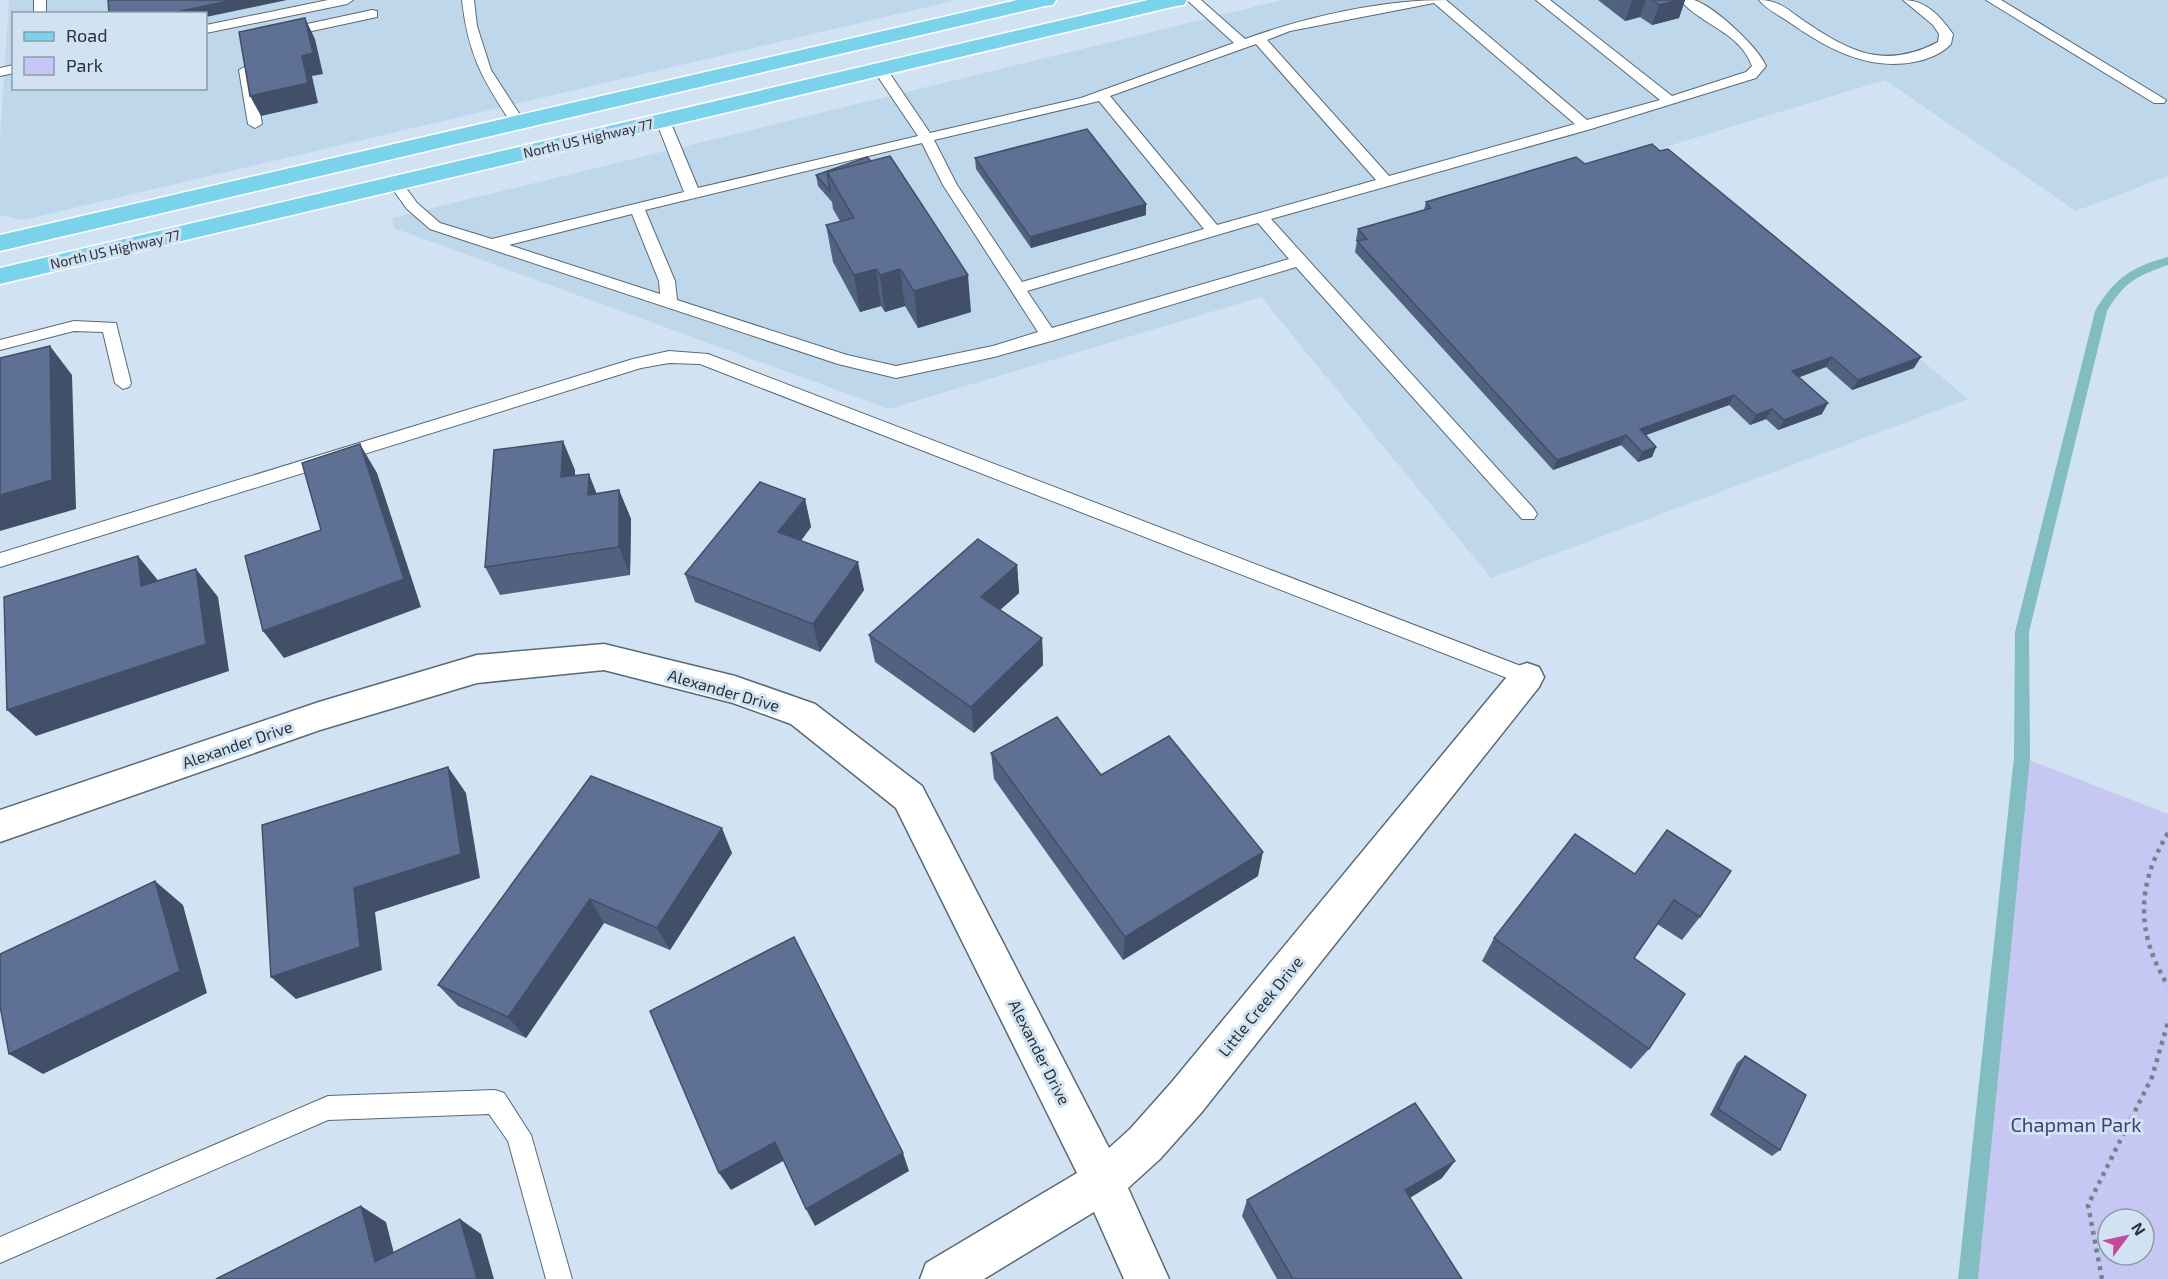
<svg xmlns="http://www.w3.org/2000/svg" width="2168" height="1279" viewBox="0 0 2168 1279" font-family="'Exo 2',sans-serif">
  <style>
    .built { fill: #bed7ea; fill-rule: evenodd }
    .green { fill: #c6c8f3; fill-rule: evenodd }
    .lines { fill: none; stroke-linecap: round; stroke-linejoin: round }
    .stream { fill: #82bdc2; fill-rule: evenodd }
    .service-casing { stroke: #596976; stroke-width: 2 }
    .minor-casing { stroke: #596976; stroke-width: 3 }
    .primary-casing { stroke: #fff; stroke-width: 3 }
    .path { stroke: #76828c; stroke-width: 4.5; stroke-dasharray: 4 5; stroke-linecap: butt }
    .service { fill: #fff; fill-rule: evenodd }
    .minor { fill: #fff; fill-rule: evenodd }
    .primary { fill: #7bd3eb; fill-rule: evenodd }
    .wall { fill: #516180 }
    .shaded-wall { fill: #424f68 }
    .building { fill: #5e7195; stroke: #424f68; stroke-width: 1.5 }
    .labels { text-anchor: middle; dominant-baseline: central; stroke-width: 6; stroke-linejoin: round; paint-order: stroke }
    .far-street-label { font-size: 14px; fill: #293036; stroke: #d1e3f2 }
    .street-label { font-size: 16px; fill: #293036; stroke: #d1e3f2 }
    .near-park-label { font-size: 20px; fill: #424078; stroke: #d1e3f2 }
  </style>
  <rect width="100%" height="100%" fill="#d1e3f2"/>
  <!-- built -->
  <g class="built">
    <path d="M9,0H957L23,220L0,215V140ZM14,14H206V88H14Z"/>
    <path d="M1282,0H2168V176L2076,211L1885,80L1665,147L1968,399L1491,578L1261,297L889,409L394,228L392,218Z"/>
  </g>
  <!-- green -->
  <path class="green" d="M2022,757L2168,814V1279H1968ZM2108,1219H2144V1255H2108Z"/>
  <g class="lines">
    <!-- stream -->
    <path class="stream" d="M2168,257V265C2137,276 2124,282 2107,311L2029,632L2030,757L1978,1279H1958L2014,757L2015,632L2095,311C2115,278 2131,267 2168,257Z"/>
    <!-- service casing -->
    <g class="service-casing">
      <g id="service">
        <rect x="34" y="0" width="12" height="14"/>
        <path d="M328,0H353L347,4L206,33V25Z"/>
        <path d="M462,0H474L477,26L491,70L524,121L522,124H512C482,79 468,54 462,0Z"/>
        <path d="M1187,0H1201L1245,39C1306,17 1381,0 1446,0L1587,120L1660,100L1536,0H1550L1672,96L1746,72L1752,66C1740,32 1701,25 1680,0C1684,0 1690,0 1694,0C1714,6 1758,47 1766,66L1756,78L1591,129L1271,219L1534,509L1537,514L1534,519H1522L1296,267L1055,340L994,357L896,378L838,364L430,229L407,209L389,184L391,181H401L417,203L440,223L492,239L684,192L656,121L658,118L663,117L670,121L698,188L918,136L872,68L874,65H884L930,133L1081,98L1234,43ZM1434,3L1575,124L1389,176L1267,40L1290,31ZM1256,44L1376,180L1217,225L1110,96ZM1099,101L1204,229L1022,282L957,185L934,140ZM922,143L943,185L1038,332L993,346L896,366L847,355L677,300L675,281L645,210ZM632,214L659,281L660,294L509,245ZM1258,223L1289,259L1052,328L1027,291Z"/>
        <path d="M1759,0C1779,0 1788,10 1804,21C1850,52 1885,70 1938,42L1939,34L1933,25L1903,0C1926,0 1940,16 1953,34L1951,44C1942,54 1926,60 1914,62C1867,71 1826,48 1789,22C1779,15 1766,9 1759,0Z"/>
        <path d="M1986,0H2001L2166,100L2164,103H2154Z"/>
        <path d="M372,10L377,11V17L284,37L277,33L284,29Z"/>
        <path d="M14,65V73L0,76V68Z"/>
        <path d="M246,66L253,70L262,124L255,128L248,124L239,70Z"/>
        <path d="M74,321L116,323L131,383L129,387L123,389L115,383L103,332L74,331L0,350V340Z"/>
        <path d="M669,351L708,354L1534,671L1537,677L1534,683L1527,685L1520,683L700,364L669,363L641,368L0,567V553L633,359Z"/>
        <path d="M495,1090L504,1093L531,1135L572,1279H546L508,1141L489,1114L328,1120L0,1263V1237L328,1096Z"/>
      </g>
    </g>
    <!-- minor casing -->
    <g class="minor-casing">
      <path id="minor" d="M604,644L735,676L815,704L922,786L1109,1148L1130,1129L1171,1083L1515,667L1527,663L1539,667L1544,677L1539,687L1201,1113L1160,1159L1128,1188L1169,1279H1124L1094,1212L984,1279H920L926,1263L1077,1173L896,808L791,724L733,703L604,670L477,683L320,730L0,842V810L319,702L477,655Z"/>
    </g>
    <!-- primary casing -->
    <g class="primary-casing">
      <g id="primary">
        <path d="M1017,0H1056L1053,5L1045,6L0,251V235Z"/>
        <path d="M1148,0H1187L1184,5L1176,6L0,284V268Z"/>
      </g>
    </g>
    <!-- path -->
    <g class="path">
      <path d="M2168,833C2136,886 2136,933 2168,986"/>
      <path d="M2102,1279L2088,1205L2152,1077L2168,1022"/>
    </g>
    <!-- service -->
    <use href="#service" class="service"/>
    <!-- minor -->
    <use href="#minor" class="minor"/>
    <!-- primary -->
    <use href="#primary" class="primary"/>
  </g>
  <!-- wall -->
  <g class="wall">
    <path d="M1598,0H1685L1679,18L1652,25L1640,17L1625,21Z"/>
    <path d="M867,157L971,312L918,328L905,306L885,312L881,306L860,312L833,262L826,225L840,221L833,209L832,202L818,186L816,175Z"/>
    <path d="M975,158L1146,215L1031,248L976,169Z"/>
    <path d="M1585,164L1914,368L1852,390L1826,367L1799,377L1822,414L1778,430L1766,419L1750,425L1729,405L1646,435L1656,447L1652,457L1638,462L1621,445L1553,470L1355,252L1357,241L1356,240L1358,229L1424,210L1426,202Z"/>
    <path d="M575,470V475L597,494L619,490L631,519L630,575L500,595L485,567Z"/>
    <path d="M805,499L811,527L801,541L864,590L820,652L695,602L685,574Z"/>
    <path d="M1017,565L1019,593L1000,610L1042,638L1043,665L974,733L875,662L869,635Z"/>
    <path d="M991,753L1101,775L1258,876L1123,960L994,779Z"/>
    <path d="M591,776L732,853L670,950L604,923L526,1038L458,1006L438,985Z"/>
    <path d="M1575,834L1700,917L1682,940L1657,924L1634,958L1649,1049L1631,1069L1482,961L1494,938Z"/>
    <path d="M1745,1056L1780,1150L1772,1156L1710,1115L1737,1063Z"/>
    <path d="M1442,1178L1410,1198L1462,1279H1277L1242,1216L1247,1200Z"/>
  </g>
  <!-- shaded-wall -->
  <g class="shaded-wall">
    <path d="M233,0H287L206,17V14H167Z"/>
    <path d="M1634,0H1646L1640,17L1625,21L1632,1Z"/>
    <path d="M1675,0H1685L1679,18L1652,25L1659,5Z"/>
    <path d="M305,18L315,39L323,74L312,76L318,103L261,116L250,96L302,56Z"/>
    <path d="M1146,204V215L1031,248L1030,237Z"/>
    <path d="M876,269L881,306L860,312L854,275Z"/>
    <path d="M900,269L905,306L885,312L880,275Z"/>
    <path d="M968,275L971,312L918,328L914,291Z"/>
    <path d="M50,346L72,375L76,509L0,531V495Z"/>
    <path d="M1832,357L1826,367L1787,382L1792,371Z"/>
    <path d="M1921,357L1914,368L1852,390L1858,380Z"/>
    <path d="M1734,395L1729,405L1635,439L1640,429Z"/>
    <path d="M1828,403L1822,414L1778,430L1784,420Z"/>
    <path d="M1772,409L1766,419L1750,425L1756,415Z"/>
    <path d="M1626,435L1621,445L1553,470L1557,460Z"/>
    <path d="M563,441L575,470L574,506L561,477Z"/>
    <path d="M360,444L377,473L421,607L284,658L263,631L404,579Z"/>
    <path d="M1656,447L1652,457L1638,462L1642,452Z"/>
    <path d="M589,474L600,502L588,495Z"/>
    <path d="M619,490L631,519L630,575L619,547Z"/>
    <path d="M805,499L811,527L785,560L778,532Z"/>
    <path d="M138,556L161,584L141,586Z"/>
    <path d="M858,562L864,590L820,652L813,624Z"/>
    <path d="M1017,565L1019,593L983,625L981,597Z"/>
    <path d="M196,569L218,597L229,671L36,736L7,710Z"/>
    <path d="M1042,638L1043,665L974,733L971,707Z"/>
    <path d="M448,767L466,793L480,878L375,912L382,970L296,999L271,977L354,888Z"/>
    <path d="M722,828L732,853L670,950L657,928Z"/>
    <path d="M1263,852L1258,876L1123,960L1125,937Z"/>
    <path d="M155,881L183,905L207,993L43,1074L9,1054Z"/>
    <path d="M590,899L604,923L526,1038L508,1017Z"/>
    <path d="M775,1142L785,1160L731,1190L719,1173Z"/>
    <path d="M903,1153L909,1171L815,1226L806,1209Z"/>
    <path d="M1455,1161L1442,1178L1394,1207L1405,1190Z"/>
    <path d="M361,1206L386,1222L400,1277L375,1262Z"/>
    <path d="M460,1219L481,1234L494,1279H477Z"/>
  </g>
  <!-- building -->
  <g class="building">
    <path d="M108,0H233L167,14H109Z"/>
    <path d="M1652,0H1678L1659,5Z"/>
    <path d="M305,18L313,53L302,56L308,83L250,96L239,32Z"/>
    <path d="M1087,129L1146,204L1030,237L975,158Z"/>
    <path d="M1652,144L1660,151L1668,149L1921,357L1858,380L1832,357L1792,371L1828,403L1784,420L1772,409L1756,415L1734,395L1640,429L1656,447L1642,452L1626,435L1557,460L1357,241L1367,239L1358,229L1431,208L1426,202L1576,157L1585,164Z"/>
    <path d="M890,156L968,275L914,291L900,269L880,275L876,269L854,275L826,225L854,218L827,172Z"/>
    <path d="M867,157L871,161L827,172L830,191L816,175Z"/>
    <path d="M50,346L52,480L0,495V358Z"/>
    <path d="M563,441L561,477L589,474L588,495L619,490V547L485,567L494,450Z"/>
    <path d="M360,444L404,579L263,631L245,556L321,530L302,463Z"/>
    <path d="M760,482L805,499L778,532L858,562L813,624L685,574Z"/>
    <path d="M978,539L1017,565L981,597L1042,638L971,707L869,635Z"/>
    <path d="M138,556L141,586L196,569L206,644L7,710L4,597Z"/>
    <path d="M1057,717L1101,775L1169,736L1263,852L1125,937L991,753Z"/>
    <path d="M448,767L461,854L354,888L360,947L271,977L262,825Z"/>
    <path d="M591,776L722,828L657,928L590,899L508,1017L438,985Z"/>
    <path d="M1667,830L1731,871L1700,917L1674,900L1634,958L1685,994L1649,1049L1494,938L1575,834L1635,874Z"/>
    <path d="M155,881L180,971L9,1054L0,1006V954Z"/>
    <path d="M794,937L903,1153L806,1209L775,1142L719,1173L650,1011Z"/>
    <path d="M1745,1056L1806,1095L1780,1150L1718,1109Z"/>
    <path d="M1415,1103L1455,1161L1405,1190L1462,1279H1293L1247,1200Z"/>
    <path d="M361,1206L375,1262L460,1219L477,1279H216Z"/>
  </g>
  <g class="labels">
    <!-- far-street labels -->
    <g class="far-street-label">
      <text transform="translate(588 138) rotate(-13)">North US Highway 77</text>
      <text transform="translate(115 249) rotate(-13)">North US Highway 77</text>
    </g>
    <!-- street labels -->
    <g class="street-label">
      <text transform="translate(724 690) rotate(16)">Alexander Drive</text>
      <text transform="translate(237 744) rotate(-19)">Alexander Drive</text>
      <text transform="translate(1260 1006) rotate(-51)">Little Creek Drive</text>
      <text transform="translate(1040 1052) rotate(63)">Alexander Drive</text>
    </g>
    <!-- near-park labels -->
    <g class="near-park-label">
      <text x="2076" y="1124">Chapman Park</text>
    </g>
  </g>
  <!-- legend -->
  <rect x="12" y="12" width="195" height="78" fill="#d1e3f2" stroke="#8e9ba7" stroke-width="1.5"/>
  <rect x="24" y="32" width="30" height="9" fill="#7bd3eb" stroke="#8e9ba7" stroke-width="1.5"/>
  <text x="66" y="42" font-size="18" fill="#293036">Road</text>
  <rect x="24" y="57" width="30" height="18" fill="#c6c8f3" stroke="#8e9ba7" stroke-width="1.5"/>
  <text x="66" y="72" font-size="18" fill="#293036">Park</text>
  <!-- north arrow -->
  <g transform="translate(2126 1237) rotate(57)"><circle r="28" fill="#d1e3f2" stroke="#8e9ba7" stroke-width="1.5"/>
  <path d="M0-4.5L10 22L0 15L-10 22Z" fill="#c54a9a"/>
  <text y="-9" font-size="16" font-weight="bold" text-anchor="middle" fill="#293036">N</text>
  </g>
</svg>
